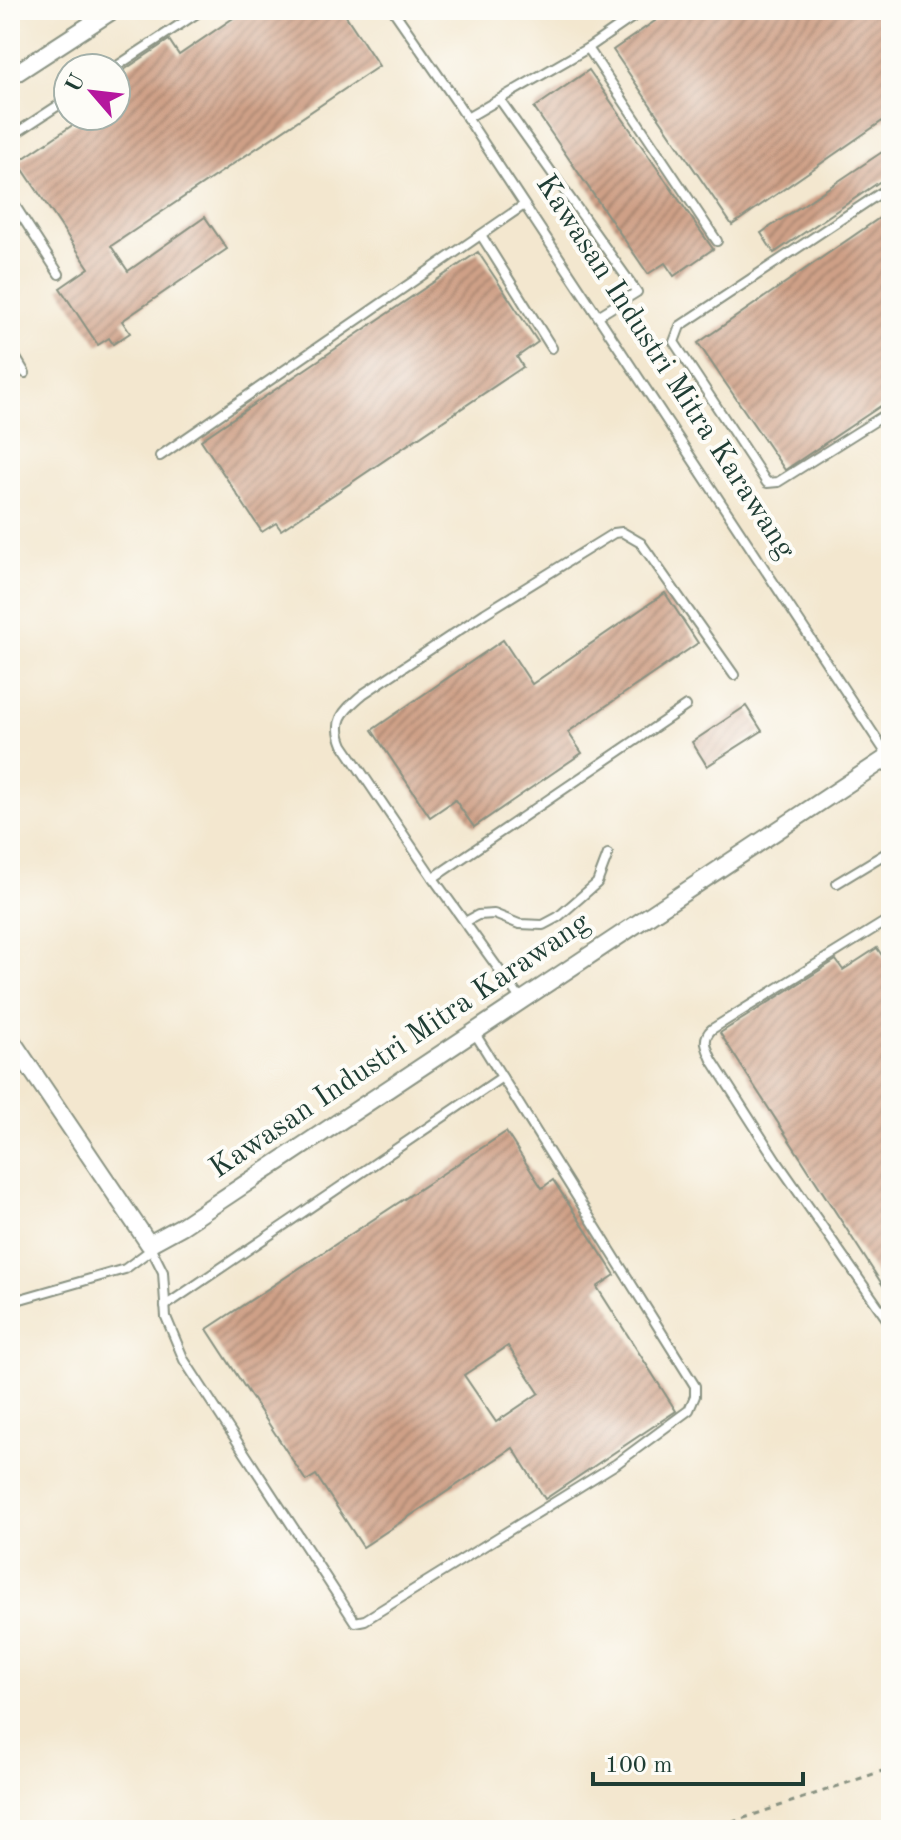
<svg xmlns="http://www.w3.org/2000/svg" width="901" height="1840" viewBox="0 0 901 1840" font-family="'Old Standard TT',serif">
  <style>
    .building { fill: url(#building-hatch); fill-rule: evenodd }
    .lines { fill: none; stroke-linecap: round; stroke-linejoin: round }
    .service-casing { stroke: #899282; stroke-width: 12 }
    .minor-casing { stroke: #899282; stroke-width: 20 }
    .path { stroke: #899282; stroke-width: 3; stroke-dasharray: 6 6; stroke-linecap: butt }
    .service { stroke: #fff; stroke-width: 8 }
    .minor { stroke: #fff; stroke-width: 16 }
    .labels { text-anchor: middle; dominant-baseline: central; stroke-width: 8; stroke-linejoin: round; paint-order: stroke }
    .street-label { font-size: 30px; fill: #1f3d34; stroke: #fdfcf7 }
  </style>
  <defs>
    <pattern id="building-hatch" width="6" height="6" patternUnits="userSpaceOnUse" patternTransform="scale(2)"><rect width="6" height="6" fill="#cfa087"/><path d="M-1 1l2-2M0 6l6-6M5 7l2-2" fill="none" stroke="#a7846f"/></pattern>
  </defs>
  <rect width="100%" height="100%" fill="#fdfcf7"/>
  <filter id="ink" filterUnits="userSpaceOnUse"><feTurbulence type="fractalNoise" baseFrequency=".0125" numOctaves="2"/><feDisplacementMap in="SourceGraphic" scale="16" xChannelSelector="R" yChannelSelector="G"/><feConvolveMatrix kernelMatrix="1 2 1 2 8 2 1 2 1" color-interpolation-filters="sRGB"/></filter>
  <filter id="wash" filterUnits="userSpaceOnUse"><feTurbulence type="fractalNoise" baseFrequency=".006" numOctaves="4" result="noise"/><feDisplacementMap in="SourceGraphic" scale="32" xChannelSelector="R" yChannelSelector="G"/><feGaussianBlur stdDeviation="1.8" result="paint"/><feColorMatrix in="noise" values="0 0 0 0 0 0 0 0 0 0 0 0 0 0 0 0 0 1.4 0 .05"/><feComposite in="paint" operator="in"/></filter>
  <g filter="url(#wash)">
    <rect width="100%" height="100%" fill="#f3e7cf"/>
    <g id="blocks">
      <!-- building -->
      <g class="building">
        <path d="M245,10H342L379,66L111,246L128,271L205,217L227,249L122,321L130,333L113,344L109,338L98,345L60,288L89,268L18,162L86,116H116V96L127,88L118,74L169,40L179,55Z"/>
        <path d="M671,10H891V115L732,225L613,50Z"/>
        <path d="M589,70L713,249L674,276L665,263L648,274L534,108Z"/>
        <path d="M891,146V174L774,253L761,233Z"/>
        <path d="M891,210V399L785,470L698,343Z"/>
        <path d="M478,252L538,342L517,357L523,367L281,530L276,523L262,532L201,440Z"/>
        <path d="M665,593L698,643L568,732L582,753L474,827L455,800L430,817L372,730L503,640L532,684Z"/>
        <path d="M746,706L762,731L707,766L692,742Z"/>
        <path d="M877,948L891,969V1298L720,1033L836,960L843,970Z"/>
        <path d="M506,1132L542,1188L553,1180L615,1275L597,1287L676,1411L545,1499L513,1448L363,1547L316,1475L306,1481L207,1329ZM508,1346L539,1393L496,1422L464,1375Z"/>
      </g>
    </g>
  </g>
  <g filter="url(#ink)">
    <use href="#blocks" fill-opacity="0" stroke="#899282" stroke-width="2"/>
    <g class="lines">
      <!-- service casing -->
      <g class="service-casing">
        <g id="service">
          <path d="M393,10L456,101L890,759"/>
          <path d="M588,48L717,241"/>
          <path d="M114,68L202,10"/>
          <path d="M500,100L637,292L598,316"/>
          <path d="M467,118L588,48L643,10"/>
          <path d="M10,137L68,99"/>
          <path d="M891,193L882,192L680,326L674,342L767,483L778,482L891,411"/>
          <path d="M10,198L59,274"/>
          <path d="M481,235L552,348"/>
          <path d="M10,348L25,373"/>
          <path d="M160,456L524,205"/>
          <path d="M433,878L686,706"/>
          <path d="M837,883L888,852L891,854"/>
          <path d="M891,918L712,1029C701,1039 707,1048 712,1060L776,1160L891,1325"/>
          <path d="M465,922L478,915L494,914L519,924L543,925L558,917L597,883L608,854"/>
          <path d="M521,1000L433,878L343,745C332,719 344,711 363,694L485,613L614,533L622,532L641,543L734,675"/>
          <path d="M149,1244L163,1272L166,1317L184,1360L355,1622L365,1620L616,1464L689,1410L695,1396V1386L474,1032"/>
          <path d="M10,1302L125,1269L152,1249"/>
          <path d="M165,1306L502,1077"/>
        </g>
      </g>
      <!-- minor casing -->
      <g class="minor-casing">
        <g id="minor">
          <path d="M10,77L113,10"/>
          <path d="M10,1038L149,1244L182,1226L891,755"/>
        </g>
      </g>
      <!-- path -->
      <path class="path" d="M709,1830L891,1768"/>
      <!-- service -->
      <use href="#service" class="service"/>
      <!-- minor -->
      <use href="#minor" class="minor"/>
    </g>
  </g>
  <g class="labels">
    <!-- street labels -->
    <g class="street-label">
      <text transform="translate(665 367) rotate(57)">Kawasan Industri Mitra Karawang</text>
      <text transform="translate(400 1046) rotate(-34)">Kawasan Industri Mitra Karawang</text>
    </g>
  </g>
  <!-- margin -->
  <rect width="901" height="1840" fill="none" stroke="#fdfcf7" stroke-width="40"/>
  <!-- north arrow -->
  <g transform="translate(92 92) rotate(298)"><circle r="38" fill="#fdfcf7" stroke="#a4b0a9" stroke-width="2"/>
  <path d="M0-6L14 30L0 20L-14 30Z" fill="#b5179e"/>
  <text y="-12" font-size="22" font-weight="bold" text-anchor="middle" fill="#1f3d34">U</text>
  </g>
  <!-- scale -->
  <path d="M593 1772v12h210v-12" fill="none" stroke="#1f3d34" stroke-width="4"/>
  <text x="605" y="1772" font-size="24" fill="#1f3d34" stroke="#fdfcf7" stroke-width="6" paint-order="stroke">100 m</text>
</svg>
